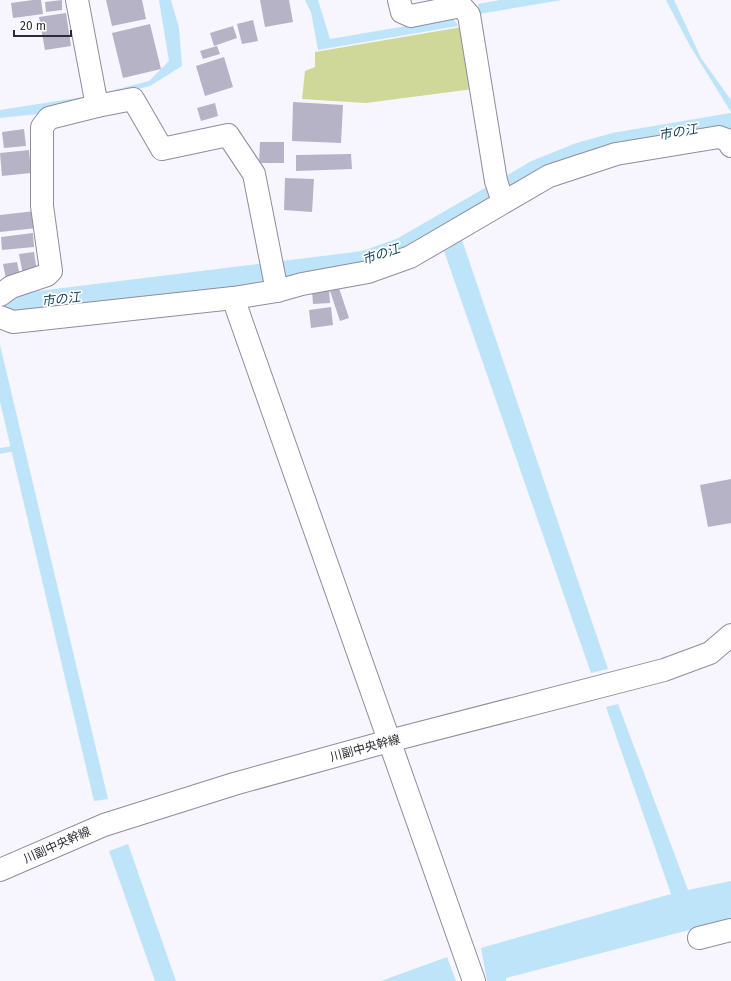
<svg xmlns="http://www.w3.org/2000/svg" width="731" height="981" viewBox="0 0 731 981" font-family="'Fira Sans','Noto Sans JP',sans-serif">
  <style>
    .green { fill: #cfd899 }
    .water { fill: #bee4fa }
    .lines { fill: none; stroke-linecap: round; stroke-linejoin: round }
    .stream { stroke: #bee4fa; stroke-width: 5.5 }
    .canal { stroke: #bee4fa; stroke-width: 20 }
    .building { fill: #b7b3c7 }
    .minor-casing { stroke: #908c9f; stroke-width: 24 }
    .minor { stroke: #fff; stroke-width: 22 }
    .labels { text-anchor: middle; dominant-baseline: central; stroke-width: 3.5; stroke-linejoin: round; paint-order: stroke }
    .street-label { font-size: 12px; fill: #2d2c33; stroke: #fff }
    .water-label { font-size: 13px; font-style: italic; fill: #15435a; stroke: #fff }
  </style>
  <rect width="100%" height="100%" fill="#f7f5fd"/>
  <!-- green -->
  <path class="green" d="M462,27L473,89L366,103L302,99L305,71L315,67V52Z"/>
  <!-- water -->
  <g class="water">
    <path d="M159,0H171L179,28L182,66L150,86L104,98L103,93L149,81L169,61Z"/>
    <path d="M305,0H318L330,39L453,18L458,26L318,50L311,12Z"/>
    <path d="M500,0H562L479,14L478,4Z"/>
    <path d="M666,0H674L701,58L731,100V112L690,46Z"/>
    <path d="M83,97L84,102L57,112L0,118V110Z"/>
    <path d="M462,240L608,669L591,673L444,251Z"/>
    <path d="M0,345L108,799L94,801L0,402Z"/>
    <path d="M618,704L688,890L731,881V919L506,978V981H487L481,948L671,894L606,707Z"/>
    <path d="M128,844L176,981H155L109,851Z"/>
    <path d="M447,957L456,981H381Z"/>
  </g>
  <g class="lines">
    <!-- stream -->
    <path class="stream" d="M0,451L11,449"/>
    <!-- canal -->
    <path class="canal" d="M7,305L364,261L401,248L536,170L578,153L618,142L731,123"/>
  </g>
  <!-- building -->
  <g class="building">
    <path d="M33,0H41L43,14L13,18L11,3Z"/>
    <path d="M62,0V10L46,12L45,2Z"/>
    <path d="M106,0H142L146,19L112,26Z"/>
    <path d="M260,0H289L293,22L265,27Z"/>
    <path d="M66,13L71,46L45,50L39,17Z"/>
    <path d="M253,20L258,41L242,44L237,24Z"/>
    <path d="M150,24L161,69L123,78L112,33Z"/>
    <path d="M233,26L237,38L214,46L210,33Z"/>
    <path d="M217,46L220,54L203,59L200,51Z"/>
    <path d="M224,57L233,87L205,96L196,66Z"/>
    <path d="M293,102L343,105L341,143L292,141Z"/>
    <path d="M215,103L218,116L201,121L197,108Z"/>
    <path d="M24,129L26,146L4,148L2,132Z"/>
    <path d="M260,142H284V163H259Z"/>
    <path d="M29,150L31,173L2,176L0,153Z"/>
    <path d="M351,154L352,169L296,171V155Z"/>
    <path d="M285,178L314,179L312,212L284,210Z"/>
    <path d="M35,211L37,228L0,232V215Z"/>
    <path d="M33,233L34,247L2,250L1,237Z"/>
    <path d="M34,252L37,272L23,275L19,254Z"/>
    <path d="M17,262L21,281L7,284L3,264Z"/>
    <path d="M339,288L349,318L340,321L330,291Z"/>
    <path d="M329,289L330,303L313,304L312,291Z"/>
    <path d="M331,307L333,325L311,328L309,310Z"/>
    <path d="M731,479V523L708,527L700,485Z"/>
  </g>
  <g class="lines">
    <!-- minor casing -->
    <g class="minor-casing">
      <g id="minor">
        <path d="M77,0L97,106L133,99L162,149L228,135L254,174L277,291"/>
        <path d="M399,0L402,12L411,16L461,6L469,15L496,181L503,202"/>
        <path d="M0,295L11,287L47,275L51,271L42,206V127L49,118L97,106"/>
        <path d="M233,298L474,981"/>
        <path d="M0,317L13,322L233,298L277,291L302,284L368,272L410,257L549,176L616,154L719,137L727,140L731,146"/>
        <path d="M0,870L104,825L234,784L389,741L664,670L710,653L731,635"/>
        <path d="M699,938L731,930"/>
      </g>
    </g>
    <!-- minor -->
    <use href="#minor" class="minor"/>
  </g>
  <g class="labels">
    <!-- street labels -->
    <g class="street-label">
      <text transform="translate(365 748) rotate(-15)">川副中央幹線</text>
      <text transform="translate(57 845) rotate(-24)">川副中央幹線</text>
    </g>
    <!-- water labels -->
    <g class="water-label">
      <text transform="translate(678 132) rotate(-10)">市の江</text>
      <text transform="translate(381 254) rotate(-19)">市の江</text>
      <text transform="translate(61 299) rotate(-7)">市の江</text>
    </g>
  </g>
  <!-- scale -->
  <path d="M14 30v6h57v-6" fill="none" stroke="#2d2c33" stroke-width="2"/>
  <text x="20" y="30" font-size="12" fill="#2d2c33" stroke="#ffffff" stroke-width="3" paint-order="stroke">20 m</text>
</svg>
